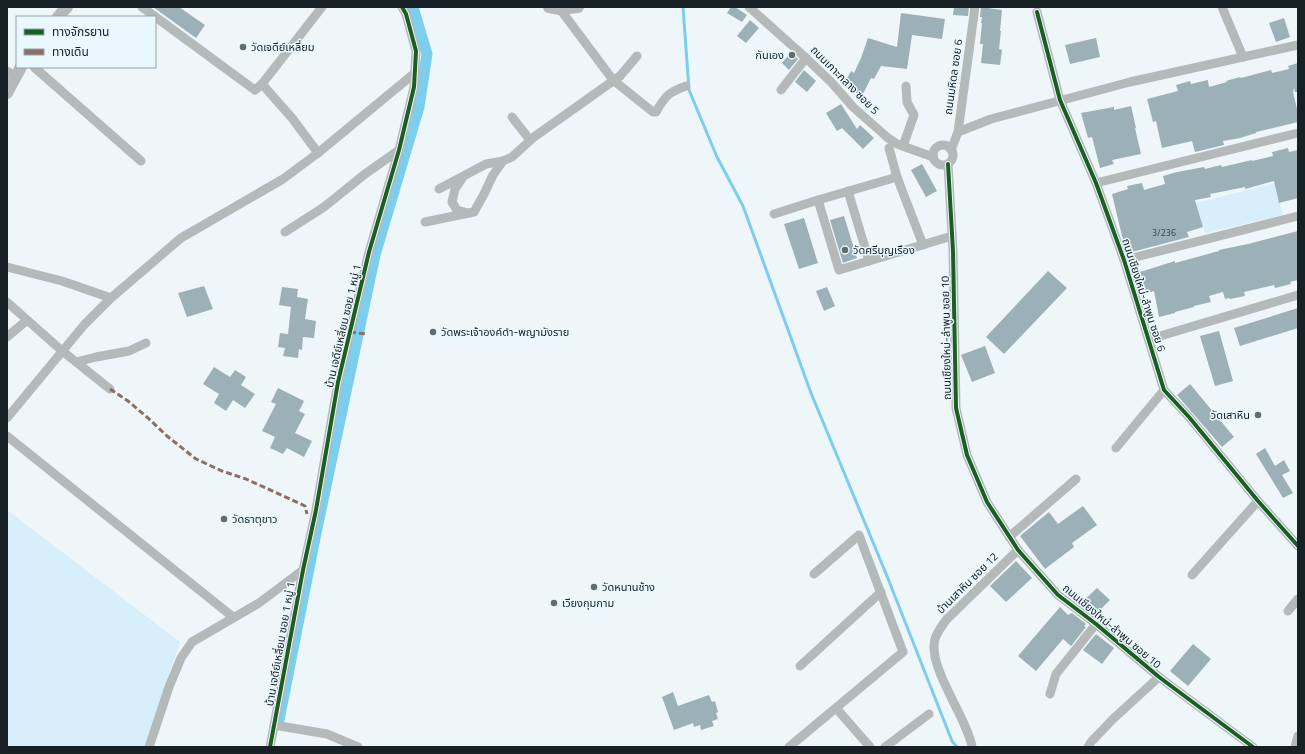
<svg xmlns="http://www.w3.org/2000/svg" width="1305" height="754" viewBox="0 0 1305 754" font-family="'Titillium Web','Noto Sans Thai',sans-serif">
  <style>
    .green { fill: #d7effa }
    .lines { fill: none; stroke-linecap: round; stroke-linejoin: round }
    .stream { stroke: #7dcdec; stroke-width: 3 }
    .canal { stroke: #7dcdec; stroke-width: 11 }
    .building { fill: #9cb0b8 }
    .minor { stroke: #b4b9ba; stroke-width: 9 }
    .tertiary { stroke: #b4b9ba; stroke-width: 12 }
    .quiet { stroke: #8d6e63; stroke-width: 3; stroke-dasharray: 6 3; stroke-linecap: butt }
    .cycleway-casing { stroke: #e9f7fe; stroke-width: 6 }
    .cycleway { stroke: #1b5e20; stroke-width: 4 }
    .poi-dot { fill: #626b6f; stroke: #e9f7fe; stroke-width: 1.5 }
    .labels { text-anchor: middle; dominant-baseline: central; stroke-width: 3; stroke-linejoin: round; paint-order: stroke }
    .number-label { font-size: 9px; fill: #384449 }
    .poi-label { font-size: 11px; fill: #172024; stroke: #e9f7fe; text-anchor: start }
    .street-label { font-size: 11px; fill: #172024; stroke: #e9f7fe }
  </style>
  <rect width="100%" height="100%" fill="#eef6f9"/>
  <!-- green -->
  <g class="green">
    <path d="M1275,183L1283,215L1205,233L1196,203Z"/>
    <path d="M7,510L180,642L144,747H7Z"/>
  </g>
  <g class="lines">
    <!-- stream -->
    <path class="stream" d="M683,7L689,90L717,157L743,206L811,393L887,576L952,741L957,747"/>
    <!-- canal -->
    <path class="canal" d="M279,720L316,533L375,255L419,107L427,54L413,7"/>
  </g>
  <!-- building -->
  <g class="building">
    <path d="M153,7H179L205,25L196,38Z"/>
    <path d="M731,7H735L747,15L742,22L727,13Z"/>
    <path d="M954,7H969L968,16L953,15Z"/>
    <path d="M981,7L1002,10L1000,31H1001L999,49L1002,50L1000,65L981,63L983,44H980L982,23H981L982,17H980Z"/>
    <path d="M901,13L945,19L942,39L912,35L907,69L881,66L874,79L871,78L862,96L843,86L851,71L854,73L861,58L868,38L897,47Z"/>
    <path d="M1284,18L1290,37L1276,42L1269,23Z"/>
    <path d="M750,20L759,28L746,43L737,36Z"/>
    <path d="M1096,38L1100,57L1070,64L1065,45Z"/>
    <path d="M791,52L798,59L789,70L782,63Z"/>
    <path d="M1298,63V92H1295L1294,88L1293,92L1298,113V122L1256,132V133L1240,138L1223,141L1224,145L1195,152L1192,141L1162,148L1156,121L1153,122L1147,99L1178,91L1176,85L1190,81L1191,84L1208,80L1209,87L1227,82L1226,81L1240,77L1241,78L1271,70L1272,73L1289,69L1288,66Z"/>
    <path d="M804,70L816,81L807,92L795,82Z"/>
    <path d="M841,104L857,129L860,125L874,138L863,149L842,128L837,131L826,113Z"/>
    <path d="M1131,106L1136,128H1135L1141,154L1112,160L1114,164L1100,168L1092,137L1088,138L1081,113L1114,107V110Z"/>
    <path d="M1288,148L1289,152L1298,150V198L1279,203L1274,181L1245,189V187L1210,194L1211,197L1195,200L1203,227L1187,232L1189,237L1128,253L1122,236L1112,194L1128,189L1127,186L1142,183L1144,190L1165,184L1163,176L1177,172L1204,167L1205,169L1221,165L1222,167L1252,160V161L1273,156L1272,152Z"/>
    <path d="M922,164L937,191L926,197L911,170Z"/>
    <path d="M844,216L857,258L843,263L830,220Z"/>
    <path d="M804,218L818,263L799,269L784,224Z"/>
    <path d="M1298,231V280L1290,282L1291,284L1275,288L1274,285L1244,292L1245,296L1230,299L1229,298L1225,299L1223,292L1209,296L1211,302L1194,306V307L1175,312V313L1159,317L1154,291L1146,293L1140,272L1175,261V263L1219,251V250L1248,244Z"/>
    <path d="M1048,271L1067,288L1004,354L986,337Z"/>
    <path d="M204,286L213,309L187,317L178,293Z"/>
    <path d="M282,287L298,289L297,297L308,299L305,319L316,321L314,338L303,337L302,350L299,349L298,358L283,356L285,348L278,347L280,333L288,334L291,307L279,305Z"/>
    <path d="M827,287L835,306L824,311L816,291Z"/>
    <path d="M1298,308V328L1240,346L1234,328Z"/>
    <path d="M1219,331L1233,381L1215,386L1200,336Z"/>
    <path d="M985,346L995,373L972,382L961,355Z"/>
    <path d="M214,367L230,377L235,370L246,377L241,385L255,394L245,408L233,400L226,411L214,403L219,394L203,384Z"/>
    <path d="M1190,384L1234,437L1222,447L1177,395Z"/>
    <path d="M278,388L304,401L299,411L305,414L295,433L312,441L304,457L287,448L283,454L270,448L275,437L262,431L276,404L271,402Z"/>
    <path d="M1265,448L1275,466L1284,460L1290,471L1282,475L1293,493L1283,498L1256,454Z"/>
    <path d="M1083,506L1097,525L1072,543L1074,547L1045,569L1020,536L1049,512L1058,524Z"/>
    <path d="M1016,561L1032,578L1006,602L990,586Z"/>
    <path d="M1097,588L1110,600L1095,615L1080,604Z"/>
    <path d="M1060,607L1068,615L1072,613L1086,624L1084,626L1086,627L1071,646L1063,639L1036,671L1018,656Z"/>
    <path d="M1096,634L1114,648L1102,664L1083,650Z"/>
    <path d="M1193,644L1211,659L1188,686L1170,671Z"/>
    <path d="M673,692L678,706L709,695L712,702L715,701L718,712L716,713L718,719L712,721L714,726L701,730L700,725L694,727L693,723L674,730L662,697Z"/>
  </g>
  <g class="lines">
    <!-- minor -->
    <g class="minor">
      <path d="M142,7L255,90L262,84L322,7"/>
      <path d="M749,7L806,58L831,82L853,107L888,138L897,144L933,157"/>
      <path d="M1222,7L1243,57"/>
      <path d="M560,9L613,80L653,112H656C665,96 669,92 686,86"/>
      <path d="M1037,12L1060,100L1096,183L1124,260L1164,390L1189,417L1258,501L1298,546"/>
      <path d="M34,67L141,161"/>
      <path d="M7,71L16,77"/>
      <path d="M262,84L292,118L318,153"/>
      <path d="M781,90L806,58"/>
      <path d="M512,117L530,140"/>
      <path d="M958,132L991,119L1130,82L1298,45"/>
      <circle cx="943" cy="155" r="10"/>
      <path d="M903,146L914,115L907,102L906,86"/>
      <path d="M889,148L897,177L923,245"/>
      <path d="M951,150L958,132L975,7"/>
      <path d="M948,164L953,251L956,408L967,455L987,502L1018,550L1058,595L1096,624L1159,677L1253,747"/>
      <path d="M463,177L455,189L452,202L457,210L468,213"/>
      <path d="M897,177L818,200L839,270L952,236"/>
      <path d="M1096,183L1298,133"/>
      <path d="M439,189L486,164L503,161L512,157L534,137L620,76L637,56"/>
      <path d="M848,191L869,261"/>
      <path d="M774,214L818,200"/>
      <path d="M425,222L474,212L484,194L493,175L503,161"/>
      <path d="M285,232L324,207L365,174L399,150"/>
      <path d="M1124,260L1298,216"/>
      <path d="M7,267L62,281L111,298"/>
      <path d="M7,302L61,350L110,389"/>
      <path d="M7,337L27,320"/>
      <path d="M1150,339L1298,295"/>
      <path d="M76,362L96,357L129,351L146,343"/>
      <path d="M7,418L84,325L111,298L181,238L283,179L318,153L416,72"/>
      <path d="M7,436L233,617"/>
      <path d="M1116,448L1164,390"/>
      <path d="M1009,537L1076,479"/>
      <path d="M1192,575L1258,501"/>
      <path d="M1288,611L1298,599"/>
      <path d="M800,666L881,592"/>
      <path d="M1050,694L1056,674L1096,624"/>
      <path d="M836,708L870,747"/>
      <path d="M274,725L327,734L358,747"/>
      <path d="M149,747L169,687L181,658L192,642L259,603L303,570"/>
      <path d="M270,747L303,570L316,510L338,382L369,252L399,150L414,87L416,51L406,14L402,7"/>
      <path d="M789,747L903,652L859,535L814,574"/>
      <path d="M885,747L929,714"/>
      <path d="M972,747C967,717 927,667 935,639C937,632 942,626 946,620L1018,550"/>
      <path d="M1088,747L1091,742L1113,719L1159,677"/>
      <path d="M1295,747L1298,736"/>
    </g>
    <!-- tertiary -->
    <g class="tertiary">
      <path d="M549,7L560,9L578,7"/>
      <path d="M58,17L67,7"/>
      <path d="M7,93L21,67"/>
    </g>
    <!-- quiet -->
    <g class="quiet">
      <path d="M350,332L366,334"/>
      <path d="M110,389L128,401L148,418L167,436L196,459L222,471L246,479L305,506L307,514"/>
    </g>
    <!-- cycleway casing -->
    <g class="cycleway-casing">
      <g id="cycleway">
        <path d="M1037,12L1060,100L1096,183L1124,260L1164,390L1189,417L1258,501L1298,546"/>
        <path d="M948,164L953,251L956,408L967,455L987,502L1018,550L1058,595L1096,624L1159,677L1253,747"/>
        <path d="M270,747L303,570L316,510L338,382L369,252L399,150L414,87L416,51L406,14L402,7"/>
      </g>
    </g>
    <!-- cycleway -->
    <use href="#cycleway" class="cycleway"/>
  </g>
  <!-- markers -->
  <g class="poi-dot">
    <circle cx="243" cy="47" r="4"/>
    <circle cx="792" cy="55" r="4"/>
    <circle cx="845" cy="250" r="4"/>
    <circle cx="433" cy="332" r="4"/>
    <circle cx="1258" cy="415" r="4"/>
    <circle cx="224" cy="519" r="4"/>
    <circle cx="594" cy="587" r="4"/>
    <circle cx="554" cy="603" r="4"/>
  </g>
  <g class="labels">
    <!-- number labels -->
    <g class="number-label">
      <text x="1164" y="232">3/236</text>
    </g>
    <!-- poi labels -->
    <g class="poi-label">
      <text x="251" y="47">วัดเจดีย์เหลี่ยม</text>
      <text x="784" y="55" text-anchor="end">กันเอง</text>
      <text x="853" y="250">วัดศรีบุญเรือง</text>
      <text x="441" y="332">วัดพระเจ้าองค์ดำ-พญามังราย</text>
      <text x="1250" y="415" text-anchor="end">วัดเสาหิน</text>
      <text x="232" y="519">วัดธาตุขาว</text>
      <text x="602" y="587">วัดหนานช้าง</text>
      <text x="562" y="603">เวียงกุมกาม</text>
    </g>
    <!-- street labels -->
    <g class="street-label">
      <text transform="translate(953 77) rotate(-82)">ถนนมหิดล ซอย 6</text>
      <text transform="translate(845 80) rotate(45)">ถนนเกาะกลาง ซอย 5</text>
      <text transform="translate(1144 295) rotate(72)">ถนนเชียงใหม่-ลำพูน ซอย 6</text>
      <text transform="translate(343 326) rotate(-77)">บ้าน เจดีย์เหลี่ยม ซอย 1 หมู่ 1</text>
      <text transform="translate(946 338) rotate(-91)">ถนนเชียงใหม่-ลำพูน ซอย 10</text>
      <text transform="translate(967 583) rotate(-45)">บ้านเสาหิน ซอย 12</text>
      <text transform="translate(1112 626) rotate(40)">ถนนเชียงใหม่-ลำพูน ซอย 10</text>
      <text transform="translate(280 644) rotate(-80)">บ้าน เจดีย์เหลี่ยม ซอย 1 หมู่ 1</text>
    </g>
  </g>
  <!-- border -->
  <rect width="1305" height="754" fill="none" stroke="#172024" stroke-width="16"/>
  <!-- legend -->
  <rect x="16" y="16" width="140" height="52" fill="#e9f7fe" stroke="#95a1a7"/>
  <rect x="24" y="29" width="20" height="6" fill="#1b5e20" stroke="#95a1a7"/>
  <text x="52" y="36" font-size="12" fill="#172024">ทางจักรยาน</text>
  <rect x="24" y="49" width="20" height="6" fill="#8d6e63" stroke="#95a1a7"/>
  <text x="52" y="56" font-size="12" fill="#172024">ทางเดิน</text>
</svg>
